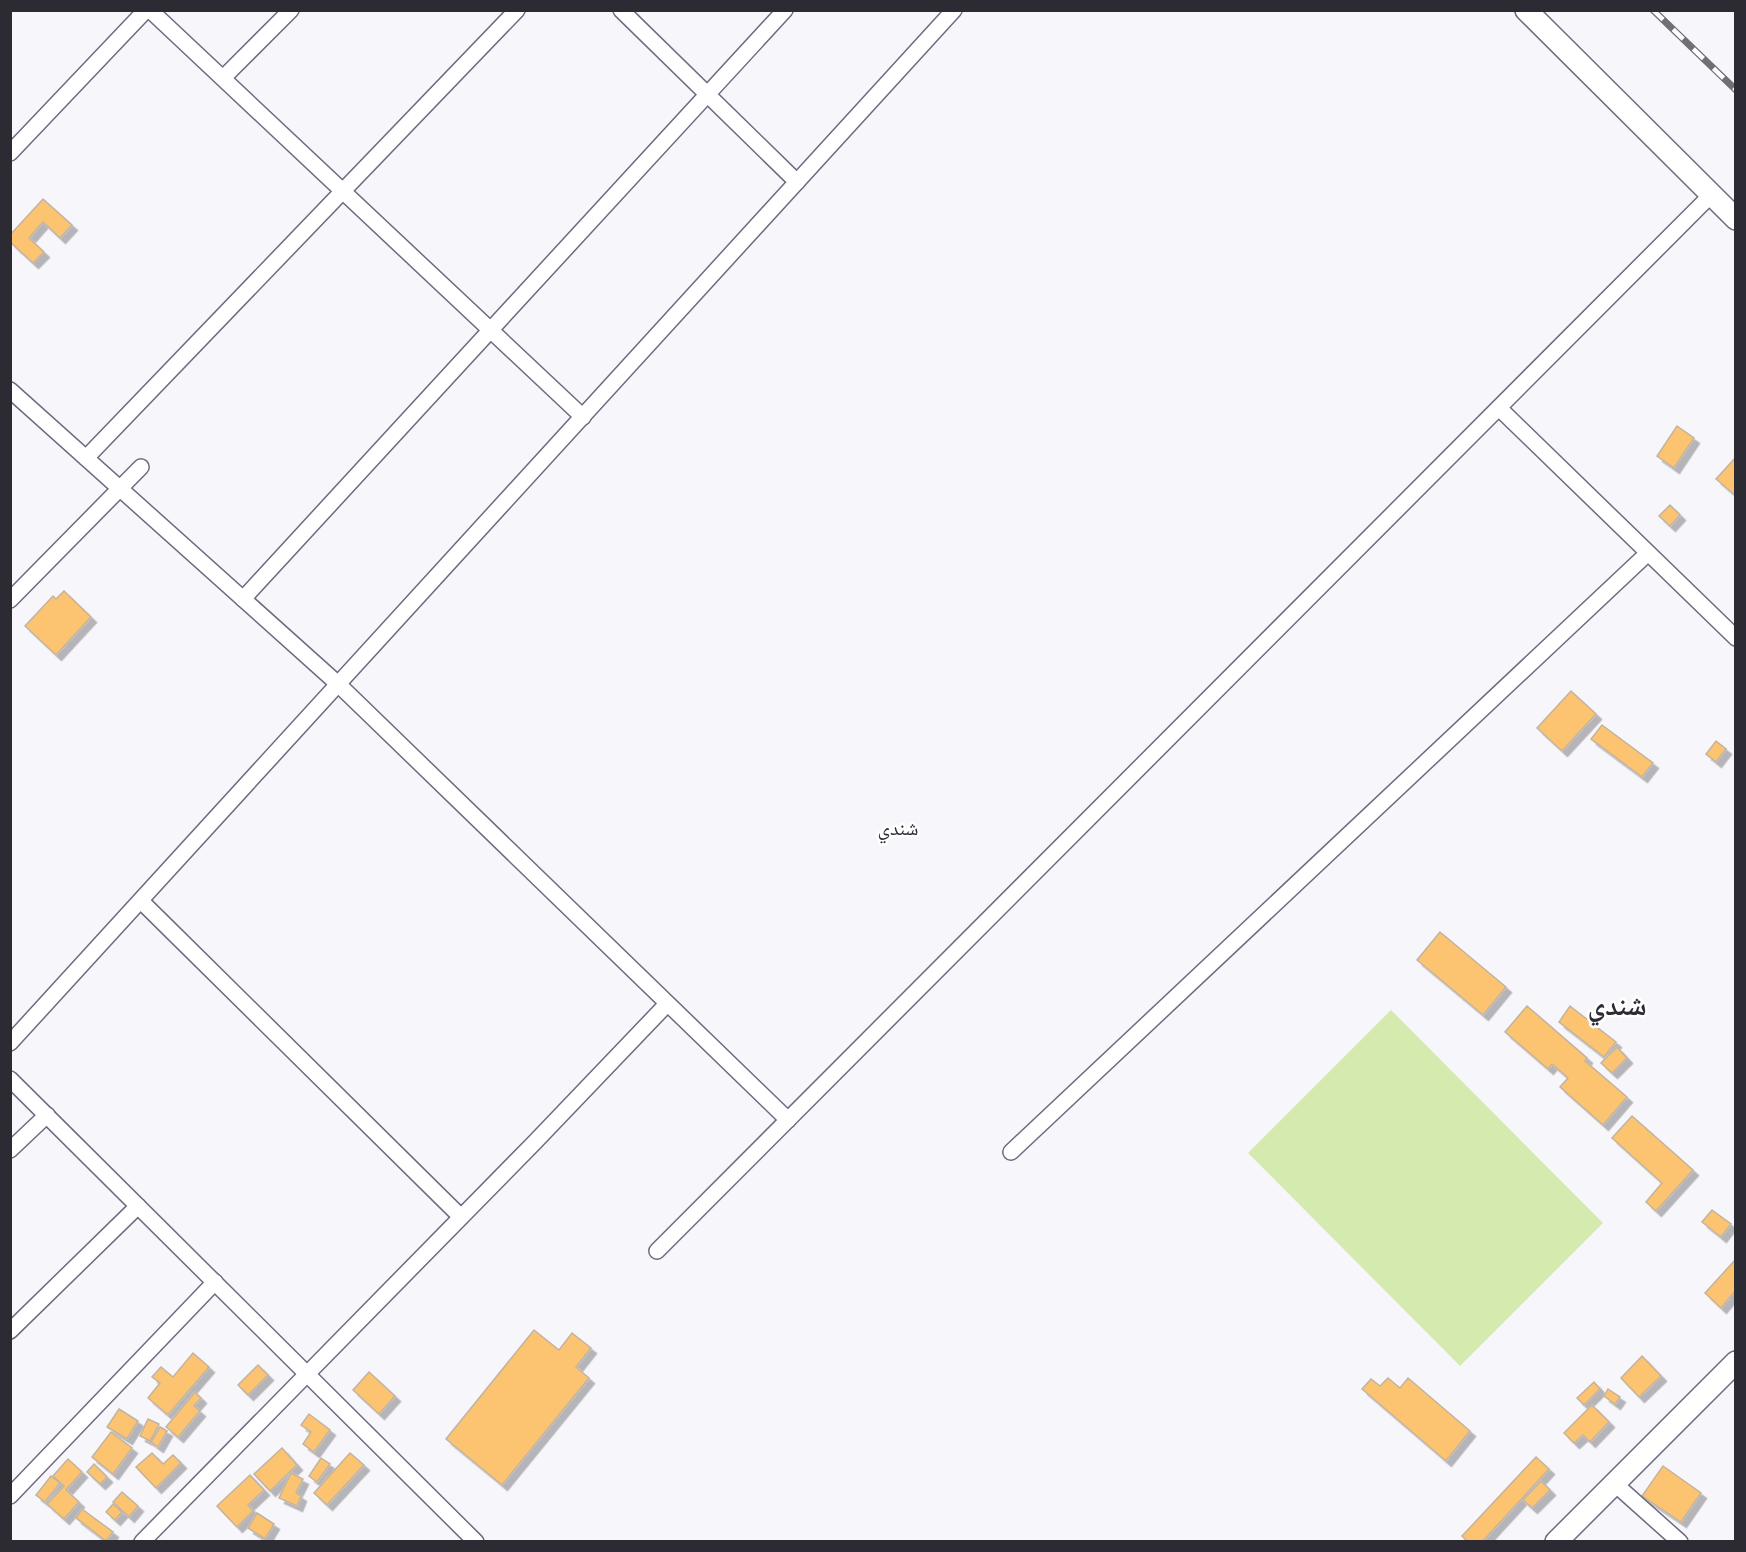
<svg xmlns="http://www.w3.org/2000/svg" width="1746" height="1552" viewBox="0 0 1746 1552" font-family="Quicksand,'Noto Naskh Arabic',sans-serif">
  <style>
    .green { fill: #d5eaae }
    .building { fill: #fcc471; stroke: #c3b39f; stroke-width: 1.5; filter: url(#shadow) }
    .lines { fill: none; stroke-linecap: round; stroke-linejoin: round }
    .street-casing { stroke: #706a80; stroke-width: 18 }
    .secondary-casing { stroke: #706a80; stroke-width: 24 }
    .street { stroke: #fff; stroke-width: 15 }
    .secondary { stroke: #fff; stroke-width: 21 }
    .rail-casing { stroke: #706f76; stroke-width: 7 }
    .rail { stroke: #fff; stroke-width: 4.5; stroke-dasharray: 14; stroke-linecap: butt }
    .labels { text-anchor: middle; dominant-baseline: central; stroke-width: 5; stroke-linejoin: round; paint-order: stroke }
    .quarter-label { font-size: 20px; fill: #2c2a33; stroke: #fff }
    .town-label { font-size: 28px; font-weight: bold; fill: #2c2a33; stroke: #fff }
  </style>
  <defs>
    <filter id="shadow"><feDropShadow dx="5.5" dy="5.5" stdDeviation="0" flood-color="#0004"/></filter>
  </defs>
  <rect width="100%" height="100%" fill="#f7f6fb"/>
  <!-- green -->
  <path class="green" d="M1391,1010L1603,1223L1460,1366L1248,1153Z"/>
  <!-- building -->
  <g class="building">
    <path d="M43,199L72,225L60,238L43,222L29,238L44,252L33,263L10,242V235Z"/>
    <path d="M1677,426L1694,438L1674,468L1657,456Z"/>
    <path d="M1736,457V496L1716,479Z"/>
    <path d="M1670,505L1680,515L1670,526L1659,516Z"/>
    <path d="M64,591L91,617L56,655L25,626L53,596L56,599Z"/>
    <path d="M1571,691L1596,714L1562,751L1537,728Z"/>
    <path d="M1602,725L1653,763L1642,777L1591,739Z"/>
    <path d="M1716,741L1726,749L1716,762L1706,754Z"/>
    <path d="M1440,932L1506,987L1483,1015L1417,960Z"/>
    <path d="M1527,1006L1587,1058L1585,1061L1627,1097L1603,1125L1560,1087L1568,1078L1552,1064L1548,1069L1505,1032Z"/>
    <path d="M1570,1006L1616,1042L1604,1057L1559,1022Z"/>
    <path d="M1617,1047L1627,1058L1612,1073L1601,1063Z"/>
    <path d="M1632,1116L1693,1170L1656,1211L1646,1202L1662,1183L1612,1138Z"/>
    <path d="M1712,1210L1731,1224L1721,1237L1702,1222Z"/>
    <path d="M1736,1259V1290L1721,1308L1705,1293Z"/>
    <path d="M534,1330L559,1350L572,1333L591,1348L576,1367L589,1378L502,1485L446,1439Z"/>
    <path d="M193,1353L209,1367L168,1415L148,1398L160,1383L152,1377L161,1367L173,1377Z"/>
    <path d="M1642,1356L1661,1376L1639,1397L1621,1378Z"/>
    <path d="M258,1365L268,1375L248,1395L238,1385Z"/>
    <path d="M369,1372L395,1396L379,1414L353,1390Z"/>
    <path d="M1388,1378L1400,1388L1408,1378L1470,1431L1446,1461L1362,1389L1371,1379L1380,1386Z"/>
    <path d="M1594,1382L1600,1389L1584,1405L1577,1398Z"/>
    <path d="M1608,1389L1620,1397L1615,1404L1604,1396Z"/>
    <path d="M195,1392L201,1398L194,1406L200,1411L178,1437L166,1427Z"/>
    <path d="M1592,1405L1609,1422L1590,1442L1583,1435L1574,1443L1564,1433Z"/>
    <path d="M119,1409L138,1421L127,1439L107,1427Z"/>
    <path d="M309,1414L330,1430L314,1452L303,1444L311,1432L301,1425Z"/>
    <path d="M148,1419L159,1424L150,1441L140,1436Z"/>
    <path d="M160,1427L167,1431L158,1447L151,1442Z"/>
    <path d="M111,1432L132,1448L113,1474L92,1457Z"/>
    <path d="M282,1448L297,1465L270,1491L254,1474Z"/>
    <path d="M152,1453L163,1464L173,1455L181,1463L156,1488L136,1467Z"/>
    <path d="M350,1453L364,1465L327,1505L314,1493Z"/>
    <path d="M1536,1457L1549,1469L1482,1542H1468L1462,1536Z"/>
    <path d="M321,1458L330,1464L317,1482L309,1476Z"/>
    <path d="M68,1459L82,1472L66,1490L79,1502L64,1519L47,1504L64,1486L53,1476Z"/>
    <path d="M94,1464L107,1477L100,1484L87,1472Z"/>
    <path d="M1663,1466L1701,1493L1681,1522L1642,1496Z"/>
    <path d="M291,1473L303,1479L296,1493L301,1496L297,1506L279,1498Z"/>
    <path d="M250,1475L264,1490L248,1505L253,1511L237,1527L217,1506Z"/>
    <path d="M51,1476L60,1483L45,1502L36,1495Z"/>
    <path d="M1541,1481L1550,1490L1532,1508L1523,1500Z"/>
    <path d="M122,1492L138,1506L129,1517L113,1502Z"/>
    <path d="M113,1504L122,1512L115,1520L106,1512Z"/>
    <path d="M82,1509L113,1532L106,1541L76,1518Z"/>
    <path d="M257,1513L274,1524L265,1539L248,1528Z"/>
  </g>
  <g class="lines">
    <!-- street casing -->
    <g class="street-casing">
      <g id="street">
        <path d="M150,10L583,417"/>
        <path d="M621,10L797,182"/>
        <path d="M223,78L291,10"/>
        <path d="M10,153L146,10"/>
        <path d="M10,390L338,684L788,1120"/>
        <path d="M1499,408L1736,638"/>
        <path d="M86,458L517,10"/>
        <path d="M243,599L785,10"/>
        <path d="M10,600L141,467"/>
        <path d="M141,901L461,1217"/>
        <path d="M10,1043L954,10"/>
        <path d="M10,1079L476,1542"/>
        <path d="M10,1150L47,1115"/>
        <path d="M1011,1152L1648,553"/>
        <path d="M657,1251L1711,195"/>
        <path d="M10,1331L138,1206"/>
        <path d="M1614,1483L1680,1542"/>
        <path d="M10,1496L215,1282"/>
        <path d="M142,1542L534,1143L667,1004"/>
      </g>
    </g>
    <!-- secondary casing -->
    <g class="secondary-casing">
      <g id="secondary">
        <path d="M1526,10L1736,219"/>
        <path d="M1556,1542L1736,1362"/>
      </g>
    </g>
    <!-- street -->
    <use href="#street" class="street"/>
    <!-- secondary -->
    <use href="#secondary" class="secondary"/>
    <!-- rail casing -->
    <g class="rail-casing">
      <path id="rail" d="M1653,10L1736,90"/>
    </g>
    <!-- rail -->
    <use href="#rail" class="rail"/>
  </g>
  <g class="labels">
    <!-- quarter labels -->
    <g class="quarter-label">
      <text x="898" y="827">شندي</text>
    </g>
    <!-- town labels -->
    <g class="town-label">
      <text x="1617" y="1004">شندي</text>
    </g>
  </g>
  <!-- border -->
  <rect width="1746" height="1552" fill="none" stroke="#2c2a33" stroke-width="24"/>
</svg>
